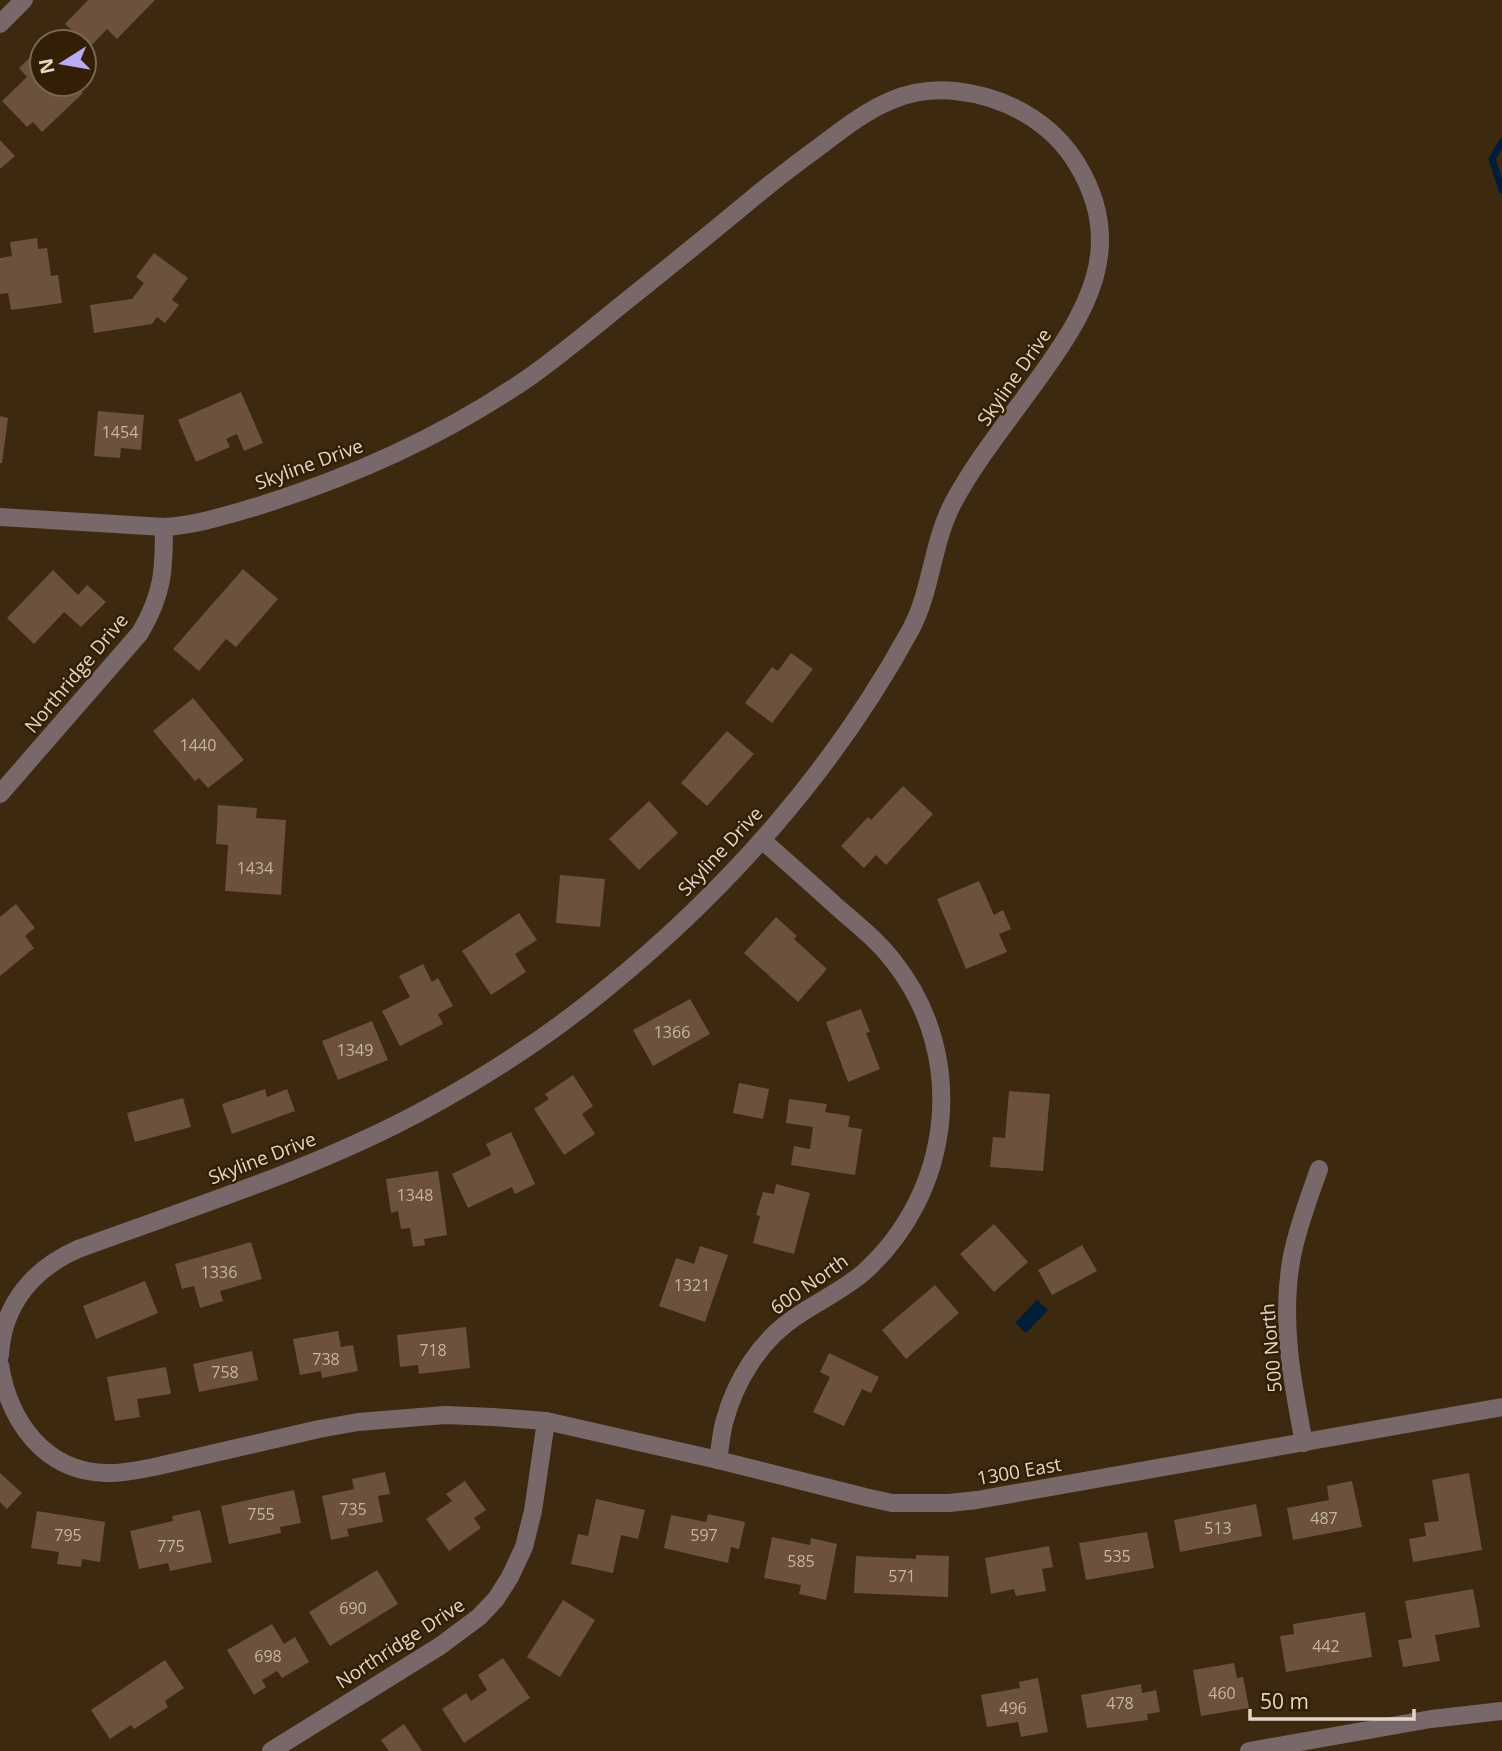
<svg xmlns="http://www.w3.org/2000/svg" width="1502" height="1751" viewBox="0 0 1502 1751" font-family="'Open Sans',sans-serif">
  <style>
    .water { fill: #001d39 }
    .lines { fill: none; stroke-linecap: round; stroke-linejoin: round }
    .stream { stroke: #001d39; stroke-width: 7 }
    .building { fill: #6c513d }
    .minor { stroke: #78686a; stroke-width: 18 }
    .labels { text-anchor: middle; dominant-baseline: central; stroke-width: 5; stroke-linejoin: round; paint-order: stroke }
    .number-label { font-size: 16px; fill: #c4b5a4 }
    .street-label { font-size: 19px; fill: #e2d6c7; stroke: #321f06 }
  </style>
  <rect width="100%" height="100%" fill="#3c2910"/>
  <!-- water -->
  <path class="water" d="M1037,1300L1048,1310L1026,1333L1015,1323Z"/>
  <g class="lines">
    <!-- stream -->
    <path class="stream" d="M1502,142L1492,159L1502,190"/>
  </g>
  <!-- building -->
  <g class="building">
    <path d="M88,0H155L117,39L107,29L90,47L65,24Z"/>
    <path d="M42,46V84H74L83,93L42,132L33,122L27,127L2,101L27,77L19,68Z"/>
    <path d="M0,140L15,156L0,169Z"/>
    <path d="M37,238L38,249L47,248L51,276L58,275L62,303L11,310L8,293L0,294V258L12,256L10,242Z"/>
    <path d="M154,253L188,278L172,300L179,305L165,323L157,317L152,324L94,333L90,305L132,299L144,283L136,277Z"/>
    <path d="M241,392L263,443L244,451L237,434L226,439L230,447L196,462L178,420Z"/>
    <path d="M98,411L144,415L141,450L121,448L120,458L94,456Z"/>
    <path d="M0,416L8,418L2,463H0Z"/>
    <path d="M243,569L278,599L236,647L226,639L199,671L173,649Z"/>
    <path d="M53,570L78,595L87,585L106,602L81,627L64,612L34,644L7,618Z"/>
    <path d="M791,653L813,669L772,723L745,703L772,667L778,671Z"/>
    <path d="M193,698L244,760L208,788L199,778L195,781L153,731Z"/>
    <path d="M727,731L754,754L707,806L681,783Z"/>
    <path d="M903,786L933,814L886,865L876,855L864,868L841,846L868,817L871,820Z"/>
    <path d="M649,801L678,833L639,870L609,839Z"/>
    <path d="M218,805L257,808L256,818L286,820L281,895L225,891L228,845L216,844Z"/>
    <path d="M560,875L605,879L600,927L556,923Z"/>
    <path d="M979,881L994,915L1003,910L1011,929L999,934L1007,952L966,969L937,899Z"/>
    <path d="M16,904L35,928L25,936L34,948L0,976V917Z"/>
    <path d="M519,913L537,940L515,954L526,972L491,995L462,951Z"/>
    <path d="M776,917L797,936L794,939L827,969L798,1002L744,953Z"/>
    <path d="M423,964L432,982L438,978L453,1006L438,1014L443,1024L400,1046L382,1011L410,997L399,976Z"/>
    <path d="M690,999L710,1034L653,1066L633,1030Z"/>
    <path d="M861,1009L870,1032L866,1033L880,1069L848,1082L826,1022Z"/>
    <path d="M372,1021L388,1060L338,1080L322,1041Z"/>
    <path d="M573,1075L593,1106L582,1114L595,1134L564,1155L534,1109L549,1099L545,1094Z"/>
    <path d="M739,1083L769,1089L763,1119L733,1113Z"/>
    <path d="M265,1089L267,1097L287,1089L295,1111L232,1134L222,1104Z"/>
    <path d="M1009,1091L1050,1094L1043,1171L990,1167L993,1137L1005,1138Z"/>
    <path d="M183,1098L191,1127L135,1142L127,1113Z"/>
    <path d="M789,1099L827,1104L825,1112L850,1116L848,1127L862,1129L855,1175L791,1165L794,1146L810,1149L813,1127L786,1123Z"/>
    <path d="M511,1132L535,1184L515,1194L512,1187L468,1208L452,1174L491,1155L486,1144Z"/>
    <path d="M438,1171L447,1235L424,1239L425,1245L413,1247L410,1228L401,1229L398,1211L391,1213L386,1179Z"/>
    <path d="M776,1184L810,1193L794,1254L753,1243L760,1216L756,1215L763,1192L774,1194Z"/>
    <path d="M994,1224L1028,1262L994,1292L960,1254Z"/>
    <path d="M251,1242L262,1279L220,1291L223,1301L200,1308L194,1286L182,1289L175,1264Z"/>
    <path d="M1082,1245L1097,1271L1052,1295L1038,1270Z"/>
    <path d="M700,1246L728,1255L705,1322L659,1306L676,1258L694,1264Z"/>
    <path d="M145,1281L158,1313L96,1339L83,1306Z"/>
    <path d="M935,1285L959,1313L906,1359L882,1330Z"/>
    <path d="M466,1327L470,1368L419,1374L418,1365L400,1367L397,1335Z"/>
    <path d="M338,1331L341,1347L353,1345L358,1371L322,1378L321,1371L300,1375L293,1339Z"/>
    <path d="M252,1351L258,1380L199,1392L193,1364Z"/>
    <path d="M829,1353L879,1377L871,1393L862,1389L844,1426L813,1412L830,1377L820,1372Z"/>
    <path d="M166,1367L171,1394L137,1399L140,1417L115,1421L107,1377Z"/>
    <path d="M385,1472L390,1494L378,1496L383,1522L347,1529L349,1536L331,1540L322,1496L354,1489L352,1479Z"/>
    <path d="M0,1473L22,1493L7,1509L0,1502Z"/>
    <path d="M1469,1473L1482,1550L1413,1562L1409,1539L1426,1536L1424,1523L1439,1521L1432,1480Z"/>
    <path d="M465,1481L486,1510L474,1518L481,1528L449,1551L426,1519L452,1501L446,1494Z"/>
    <path d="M1352,1481L1362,1527L1293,1540L1287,1508L1329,1500L1327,1486Z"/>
    <path d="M294,1490L301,1523L280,1527L281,1533L229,1544L221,1506Z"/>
    <path d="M596,1499L645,1510L638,1539L621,1535L613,1573L571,1564L578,1534L588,1536Z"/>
    <path d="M1256,1504L1262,1536L1180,1552L1174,1520Z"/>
    <path d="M200,1510L212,1562L170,1571L168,1563L139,1569L130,1531L173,1521L172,1516Z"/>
    <path d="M37,1511L105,1522L100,1562L82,1559L81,1567L57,1564L59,1552L31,1548Z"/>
    <path d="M708,1514L745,1522L739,1549L731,1547L728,1563L664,1548L671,1515L706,1522Z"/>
    <path d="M1147,1532L1154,1568L1086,1580L1079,1543Z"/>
    <path d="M772,1537L810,1545L811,1538L837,1544L826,1600L799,1594L801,1585L764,1578Z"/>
    <path d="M1049,1546L1053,1567L1042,1569L1046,1591L1016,1596L1014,1589L991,1594L985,1558Z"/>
    <path d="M916,1555L949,1556L948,1597L854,1593L856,1556L916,1559Z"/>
    <path d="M377,1570L398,1604L330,1646L309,1612Z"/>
    <path d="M1473,1589L1480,1627L1435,1635L1440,1661L1403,1667L1398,1640L1412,1638L1405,1601Z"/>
    <path d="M563,1600L595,1620L560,1677L527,1657Z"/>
    <path d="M1365,1612L1372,1657L1286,1672L1280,1636L1294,1634L1293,1624Z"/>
    <path d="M272,1624L284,1644L295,1637L309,1662L282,1678L277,1671L262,1680L266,1687L254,1695L227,1650Z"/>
    <path d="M503,1658L530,1698L464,1743L442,1709L466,1693L471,1701L487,1690L478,1675Z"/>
    <path d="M165,1660L184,1688L165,1701L168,1707L134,1729L131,1725L110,1739L91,1710Z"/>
    <path d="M1234,1663L1237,1678L1243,1677L1249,1708L1201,1716L1193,1670Z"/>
    <path d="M1038,1678L1048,1732L1021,1737L1018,1722L987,1727L981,1695L1020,1688L1019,1682Z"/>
    <path d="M1141,1684L1142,1693L1156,1690L1160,1712L1147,1714L1148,1720L1087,1728L1081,1695Z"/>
    <path d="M404,1724L422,1751H389L381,1740Z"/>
  </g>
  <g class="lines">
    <!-- minor -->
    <g class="minor">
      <path d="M0,24L24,0"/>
      <path d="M0,517L164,527C196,525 224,516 255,507C353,477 446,435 531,376C563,353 594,327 625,302C670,266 715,230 759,193C780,176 801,160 823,144C844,128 866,111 890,101C910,92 933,89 955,91C1004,96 1051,121 1077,164C1128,247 1086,313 1036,382C1008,421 976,460 953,503C932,543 932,589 911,629C835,769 726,892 602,992C547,1037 487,1076 424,1110C315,1169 195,1206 78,1249C33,1269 3,1304 0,1355"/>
      <path d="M0,794L140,633C163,594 164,571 164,527"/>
      <path d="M0,1365C9,1421 44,1471 105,1473C122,1474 138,1470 154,1467L319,1429L358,1422L445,1415L493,1417L546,1421L718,1460L865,1497L892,1503H949L977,1500L1502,1407"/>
      <path d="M1304,1443C1292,1381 1280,1319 1292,1256C1298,1226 1309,1198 1319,1169"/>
      <path d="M718,1460C720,1448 721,1435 724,1423C735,1381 760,1340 797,1316C819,1301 843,1290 863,1273C952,1194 969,1057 894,962C878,941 857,924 837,907C812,884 787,862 762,840"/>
      <path d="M271,1751L440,1646L479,1617L496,1599L510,1577L524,1547L533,1511L546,1421"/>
      <path d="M1249,1751L1431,1719L1502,1711"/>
    </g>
  </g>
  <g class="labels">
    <!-- number labels -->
    <g class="number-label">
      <text x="120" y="432">1454</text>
      <text x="198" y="745">1440</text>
      <text x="255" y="868">1434</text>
      <text x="672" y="1032">1366</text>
      <text x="355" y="1050">1349</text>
      <text x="415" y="1195">1348</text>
      <text x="219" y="1272">1336</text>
      <text x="692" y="1285">1321</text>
      <text x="433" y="1350">718</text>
      <text x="326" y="1359">738</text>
      <text x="225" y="1372">758</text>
      <text x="353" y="1509">735</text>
      <text x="261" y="1514">755</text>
      <text x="1324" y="1518">487</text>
      <text x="1218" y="1528">513</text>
      <text x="68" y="1535">795</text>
      <text x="704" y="1535">597</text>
      <text x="171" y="1546">775</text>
      <text x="1117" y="1556">535</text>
      <text x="801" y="1561">585</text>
      <text x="902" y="1576">571</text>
      <text x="353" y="1608">690</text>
      <text x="1326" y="1646">442</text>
      <text x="268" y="1656">698</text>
      <text x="1222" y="1693">460</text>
      <text x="1120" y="1703">478</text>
      <text x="1013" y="1708">496</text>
    </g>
    <!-- street labels -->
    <g class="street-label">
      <text transform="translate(1014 377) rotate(-55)">Skyline Drive</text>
      <text transform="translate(309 464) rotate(-20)">Skyline Drive</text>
      <text transform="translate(76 673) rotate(-50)">Northridge Drive</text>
      <text transform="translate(720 851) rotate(-47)">Skyline Drive</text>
      <text transform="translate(262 1158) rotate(-21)">Skyline Drive</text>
      <text transform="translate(809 1284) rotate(-35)">600 North</text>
      <text transform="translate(1271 1348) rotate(-95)">500 North</text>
      <text transform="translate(1019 1471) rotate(-10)">1300 East</text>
      <text transform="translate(400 1643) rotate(-33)">Northridge Drive</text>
    </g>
  </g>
  <!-- north arrow -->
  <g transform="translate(63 63) rotate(259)"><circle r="33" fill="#321f06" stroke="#786853" stroke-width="2"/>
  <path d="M0-5L12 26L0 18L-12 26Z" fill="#bbaaf6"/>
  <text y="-10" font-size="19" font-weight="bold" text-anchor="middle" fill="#e2d6c7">N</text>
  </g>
  <!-- scale -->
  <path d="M1250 1709v10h164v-10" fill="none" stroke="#e2d6c7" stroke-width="3.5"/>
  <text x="1260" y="1709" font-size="21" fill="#e2d6c7" stroke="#321f06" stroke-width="5" paint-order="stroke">50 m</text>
</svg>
